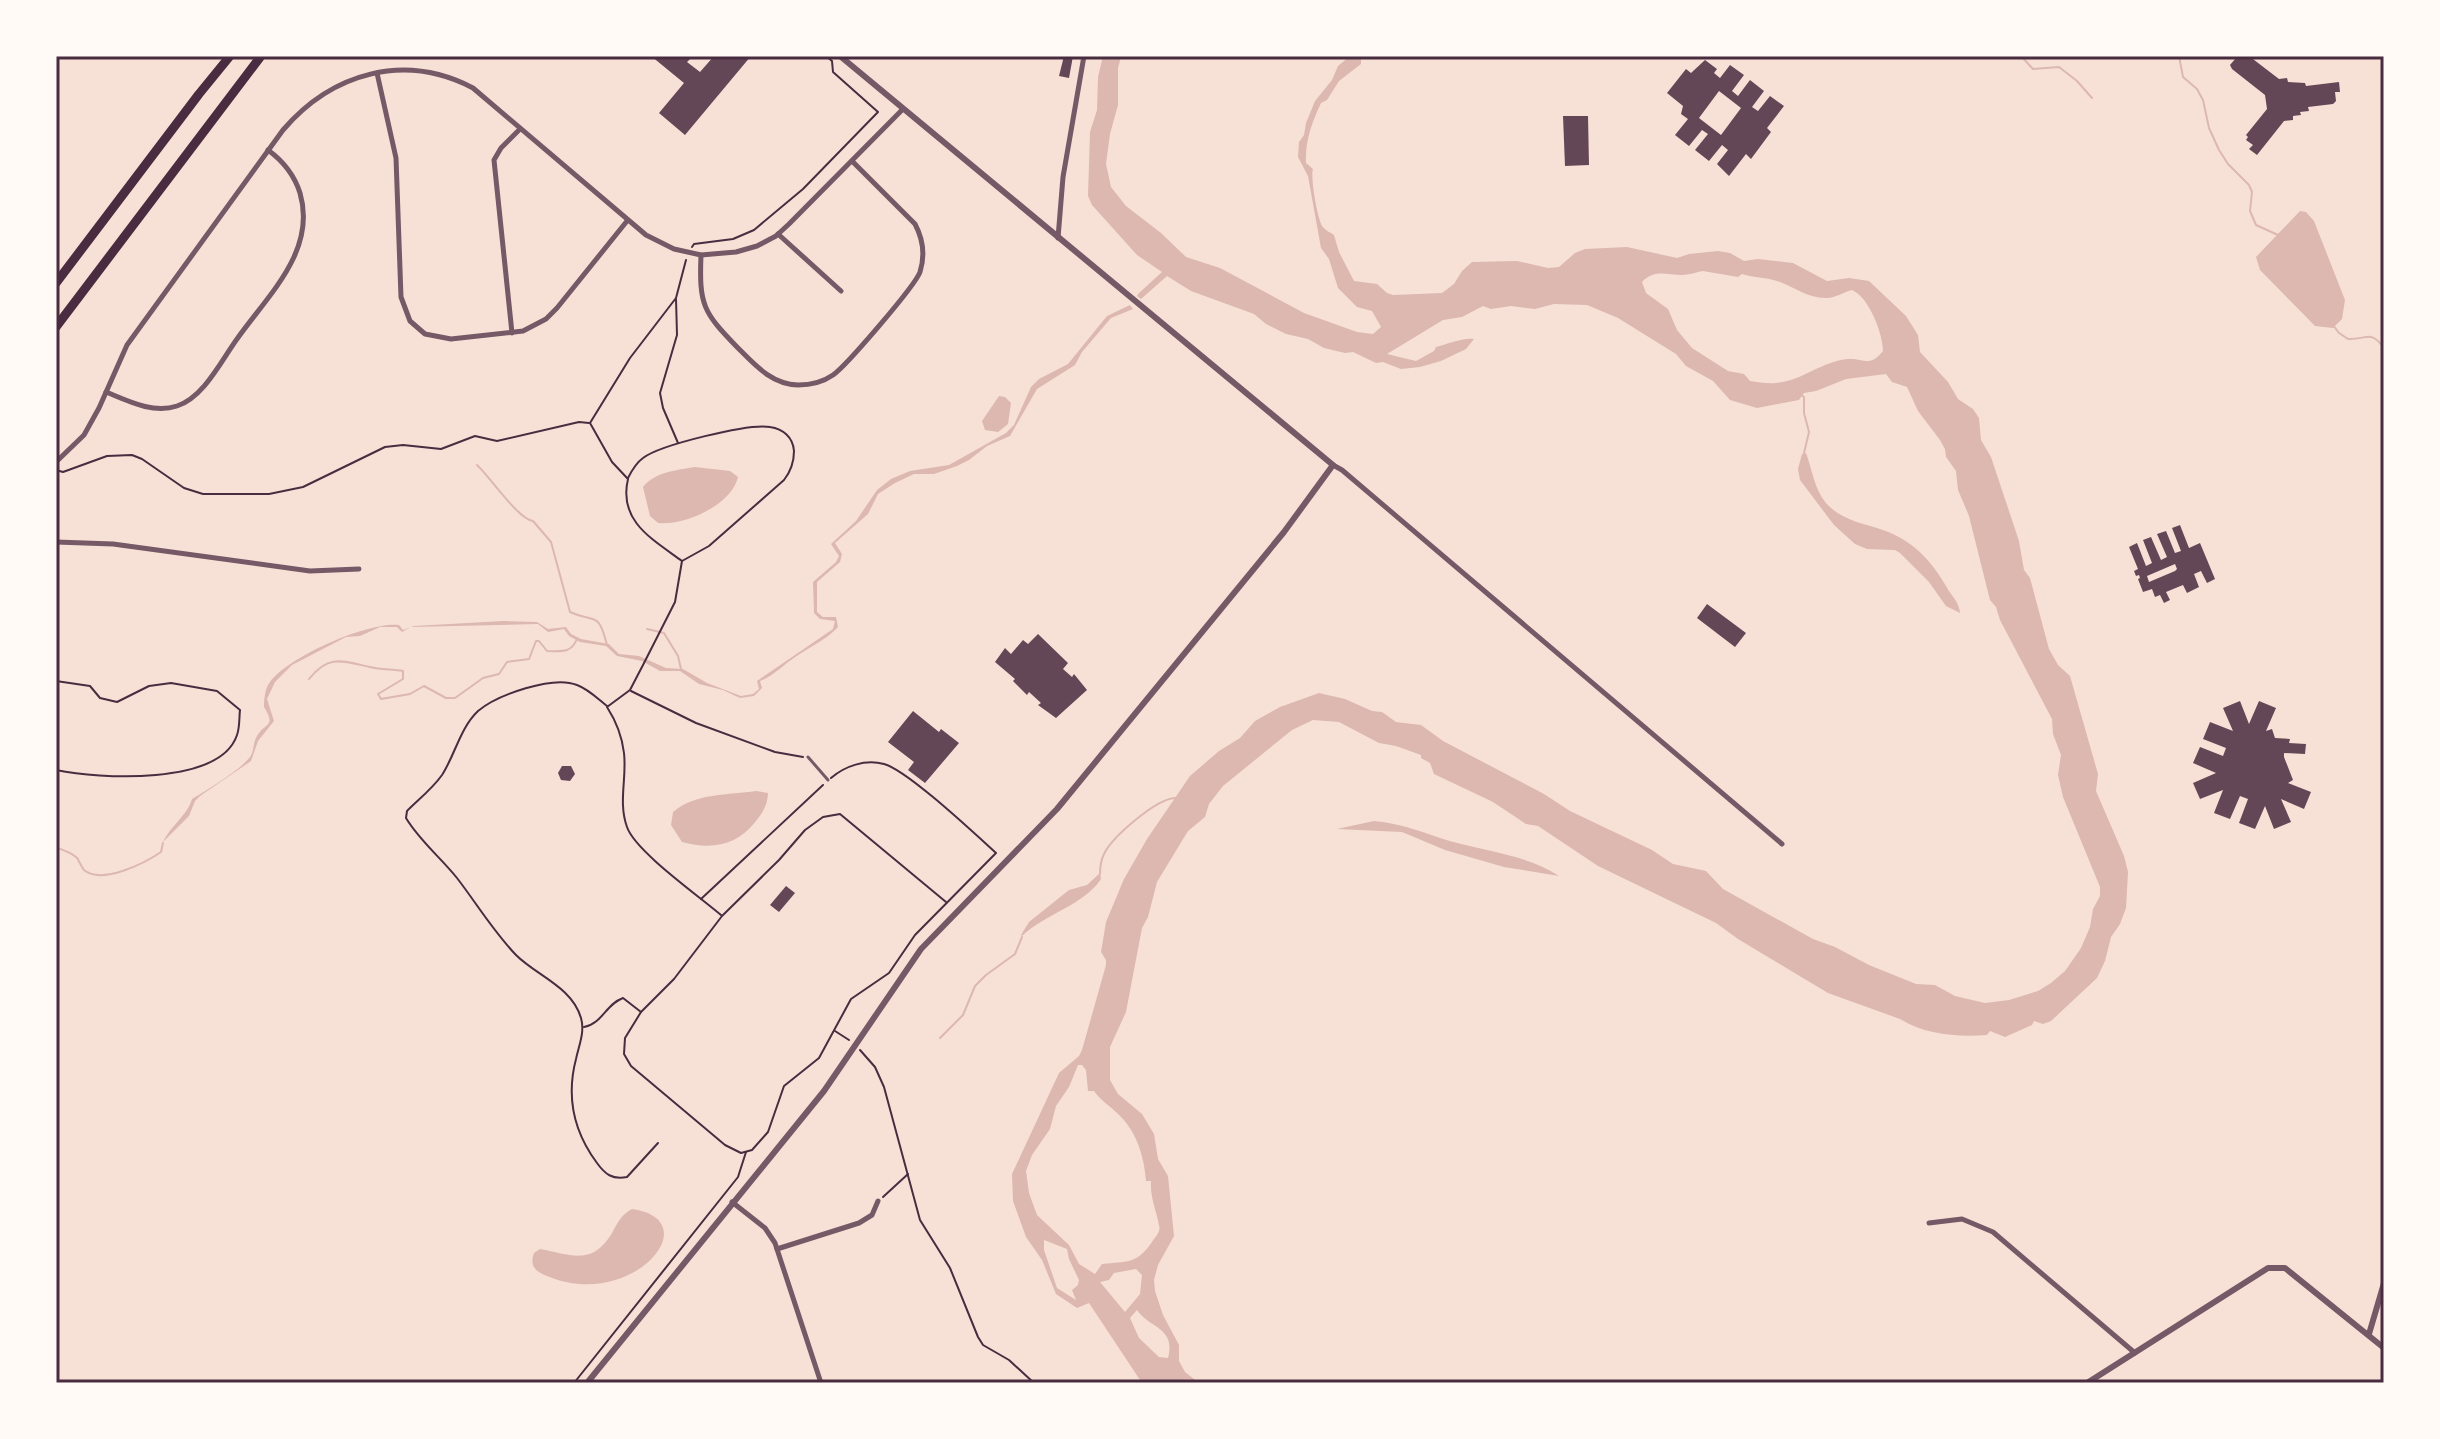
<svg xmlns="http://www.w3.org/2000/svg" width="2440" height="1439" viewBox="0 0 2440 1439" font-family="'Golos Text',sans-serif">
  <style>
    .water { fill: #dcb8b0; fill-rule: evenodd }
    .lines { fill: none; stroke-linecap: round; stroke-linejoin: round }
    .stream { stroke: #dcb8b0; stroke-width: 2 }
    .building { fill: #644757; fill-rule: evenodd }
    .path { stroke: #4a2c40; stroke-width: 2 }
    .service { stroke: #755966; stroke-width: 3 }
    .minor { stroke: #755966; stroke-width: 5 }
    .tertiary { stroke: #755966; stroke-width: 6 }
    .motorway { stroke: #4a2c40; stroke-width: 9 }
    .neatline { fill: none; stroke: #4a2c40; stroke-width: 3 }
  </style>
  <rect width="100%" height="100%" fill="#f7e1d7"/>
  <!-- water -->
  <g class="water">
    <path d="M1103,56L1121,57L1118,68V105L1110,134L1106,164L1111,187L1126,206L1161,233L1186,257L1220,268L1304,313L1357,332L1373,334L1381,327L1372,311L1357,307L1338,288L1329,259L1321,248L1308,176L1298,157L1299,142L1304,135L1306,123L1315,101L1332,80L1338,66L1350,56H1361V64L1339,81L1327,100L1321,103C1312,122 1305,141 1306,163L1313,169C1310,177 1318,222 1323,227C1326,231 1330,232 1334,235L1339,252L1354,281L1377,284L1387,293L1393,295L1442,293L1454,284L1462,271L1472,262L1517,261L1548,268L1559,267L1575,253L1585,249L1627,247L1677,258L1689,254L1718,251L1730,253L1744,261L1758,259L1793,263L1827,281L1849,278L1869,281L1906,316L1918,335L1920,352L1948,382L1958,399L1973,409L1979,418L1981,440L1991,457L2019,541L2024,570L2030,578L2049,649L2058,665L2070,676L2098,774L2096,791L2124,856L2128,872L2126,908L2120,924L2111,937L2105,961L2097,978L2051,1021L2043,1024L2034,1021L2032,1025L2005,1037L1990,1031L1987,1035C1957,1037 1926,1035 1900,1019L1828,993L1738,939L1716,923L1598,866L1538,826L1526,824L1493,802L1434,774L1430,763L1421,758V755L1396,746L1379,743L1339,722L1313,720L1292,730L1223,786L1209,804L1205,817L1188,831L1157,882L1148,917L1142,928L1126,1012L1110,1047V1080L1118,1094L1142,1114L1154,1134L1158,1159L1168,1176L1174,1236L1158,1265L1154,1280L1155,1291L1163,1315L1179,1345V1361L1185,1372L1199,1383H1142L1089,1303L1077,1308L1056,1294L1042,1260L1026,1237L1013,1201L1012,1174L1059,1073L1079,1056L1082,1050L1106,965V960L1101,952L1106,922L1124,879L1147,839L1190,776L1219,751L1240,738L1255,721L1280,707L1319,693L1345,699L1372,711L1382,712L1396,722L1421,725L1443,741L1544,794L1570,811L1652,850L1673,864L1706,871L1723,889L1813,939L1835,947L1869,965L1916,984L1935,985L1955,996L1985,1003L2009,1000L2038,991L2051,983L2065,971L2081,948L2090,927L2093,909L2100,896V887L2063,797L2058,775L2061,755L2053,734L2052,719L2000,620L1996,607L1990,600L1969,516L1958,490L1956,471L1946,457L1945,449L1940,440L1918,411L1907,387L1892,382L1886,374L1846,379L1816,391L1804,393L1799,400L1757,408L1730,400L1713,381L1686,366L1676,354L1618,318L1587,305L1554,304L1535,309L1511,306L1491,309L1483,306L1462,317L1443,320L1387,354L1416,361L1434,351L1436,347C1447,344 1464,337 1474,339L1466,349L1441,361L1420,367L1401,369L1383,362L1376,363L1353,352L1345,353L1324,348L1308,339L1286,334L1266,324L1254,314L1191,291L1167,276L1141,299L1137,296L1139,293L1162,272L1137,255L1092,205L1088,196L1090,132L1097,110L1098,77ZM1703,271L1738,277L1742,274C1754,278 1767,277 1780,282C1796,288 1809,299 1828,298C1838,297 1843,292 1852,290C1869,297 1883,334 1883,351C1869,368 1865,358 1848,359C1822,361 1802,381 1776,383C1768,384 1758,382 1750,381L1744,374L1728,371L1692,348L1677,330L1668,309L1646,293L1642,282C1655,269 1666,275 1682,275C1688,275 1697,272 1703,271ZM1078,1065H1082L1086,1070L1088,1091H1094C1101,1101 1109,1105 1117,1113C1136,1130 1144,1155 1146,1181H1151C1150,1198 1156,1209 1159,1225C1161,1232 1156,1236 1152,1242C1136,1265 1127,1261 1102,1264L1095,1274L1079,1264L1069,1245L1037,1215L1029,1193L1026,1171L1032,1155L1050,1129L1056,1106L1069,1087ZM1044,1240L1067,1249L1069,1259L1079,1280L1078,1285L1072,1290L1076,1300L1057,1288L1044,1250ZM1136,1269L1142,1275L1140,1294L1125,1312L1100,1282L1109,1280L1114,1273ZM1137,1310C1150,1329 1176,1327 1168,1358L1159,1357L1139,1338L1130,1318Z"/>
    <path d="M2300,211L2306,212L2314,221L2345,300L2342,319L2333,328L2315,326L2260,270L2256,257Z"/>
    <path d="M1130,305L1133,309L1111,318L1082,352L1075,365L1037,389L1010,436L987,446L969,460L957,466L934,474H914L895,483L878,494L868,514L835,543L842,554L840,562L817,582V612L823,617H836L838,627C825,641 807,648 791,660C780,668 773,676 760,681L762,688L754,696L740,698L723,690L699,684L680,671H660L642,661L617,656L606,646L580,642L569,636L564,629L548,632L538,624L411,627L402,632L397,627H380L360,636L346,637L292,665L275,682L267,699L274,721L258,741L251,761L200,796L195,801L189,816L163,842C171,825 187,816 192,799C208,789 238,772 250,757C254,752 253,744 256,738C264,722 277,728 264,707C264,699 265,688 270,682C290,656 367,622 399,625L403,630L414,626L503,621L537,622L548,629L566,627L571,634L581,639L609,644L619,654L639,656L666,668L683,669L707,683L741,696L753,694L759,689L757,681L833,629L835,621L820,619L814,613L813,582L836,562L839,556L831,544L856,521L877,490L891,479L910,471L949,465L1006,433L1014,425L1031,387L1039,379L1068,364L1107,316Z"/>
    <path d="M999,396L1005,397L1011,403L1008,424L998,432L985,430L982,421Z"/>
    <path d="M1806,453C1813,472 1815,494 1831,508C1846,521 1865,524 1883,530C1912,540 1931,560 1946,586C1951,596 1959,601 1960,613L1946,606L1929,582L1900,553L1895,550L1867,549L1855,544L1834,525L1800,480L1798,469L1802,454Z"/>
    <path d="M695,467L730,471L738,477C732,505 684,526 658,523L650,516L643,487C655,472 677,470 695,467Z"/>
    <path d="M756,791L768,793C768,803 763,813 756,821C737,846 711,850 682,842L671,825L673,812C695,793 729,795 756,791Z"/>
    <path d="M1374,821C1398,823 1417,830 1440,838C1479,851 1524,853 1559,876L1504,867L1445,850L1402,832L1337,829Z"/>
    <path d="M1100,873L1101,879C1084,905 1045,914 1022,936L1021,935L1029,922L1069,890L1087,885Z"/>
    <path d="M632,1209C710,1220 631,1312 547,1276C536,1272 529,1266 534,1253L540,1249C572,1255 592,1266 612,1233C618,1222 621,1215 632,1209Z"/>
  </g>
  <g class="lines">
    <!-- stream -->
    <g class="stream">
      <path d="M2021,56L2033,69L2059,67L2077,81L2092,98"/>
      <path d="M2179,56L2183,77L2197,89L2203,100L2209,128L2219,150L2228,164L2249,185L2252,192L2250,211L2256,225L2278,235"/>
      <path d="M1996,58L2012,56"/>
      <path d="M2333,325L2339,333L2348,339C2367,340 2370,329 2384,348"/>
      <path d="M1800,394L1804,397V413L1809,432L1804,453"/>
      <path d="M477,465C491,478 518,519 533,521L551,542L570,612C596,624 598,610 607,645"/>
      <path d="M647,629L664,633L678,656L681,669"/>
      <path d="M309,679C329,654 342,661 370,667C381,670 392,669 403,671V679L378,694L381,699L410,694L424,686L446,698H455L483,678L499,674L507,662L529,659L536,641H539L547,651C560,651 571,654 577,639"/>
      <path d="M56,847C63,851 72,852 78,859C78,860 83,869 84,870C102,885 145,863 161,852L163,843"/>
      <path d="M1100,874C1100,867 1101,860 1104,854C1112,837 1156,799 1175,798"/>
      <path d="M940,1038L963,1015L975,986L986,975L1015,954L1022,937"/>
    </g>
  </g>
  <!-- building -->
  <g class="building">
    <path d="M651,56H693L687,62L700,72L714,56H751L685,135L659,113L684,83Z"/>
    <path d="M1064,56H1073L1069,78L1059,76Z"/>
    <path d="M2234,56H2249L2279,79L2287,78L2288,82L2305,83L2306,86L2339,82L2340,92H2335L2336,101L2333,104L2308,107L2309,111L2300,112L2301,115L2293,116V120L2284,121L2257,155L2249,149L2253,145L2246,140L2248,137L2246,135L2267,109L2265,95L2232,69L2230,65L2236,58Z"/>
    <path d="M1705,60L1717,69L1714,73L1720,78L1730,65L1744,75L1732,91L1738,96L1750,80L1764,91L1752,107L1758,111L1770,96L1784,106L1767,128L1771,132L1751,159L1746,154L1729,176L1717,164L1728,150L1722,145L1709,161L1695,150L1708,134L1702,130L1689,146L1675,135L1688,119L1681,114L1683,106L1667,93L1686,69L1691,73ZM1719,91L1741,108L1721,135L1699,118Z"/>
    <path d="M1563,116H1588L1589,165L1565,166Z"/>
    <path d="M2180,525L2189,548L2200,543L2215,579L2207,583L2201,571L2194,574L2199,587L2187,593L2183,585L2166,592L2170,600L2164,603L2160,595L2155,597L2152,589L2143,592L2138,579L2140,578L2139,575L2136,576L2134,571L2138,569L2129,547L2137,543L2146,566L2152,563L2143,540L2151,537L2161,560L2167,557L2157,534L2166,531L2175,553L2181,551L2172,528ZM2175,564L2177,569L2175,571L2149,582L2147,576Z"/>
    <path d="M1707,604L1746,633L1735,647L1697,618Z"/>
    <path d="M1038,634L1068,663L1063,669L1072,677L1074,674L1087,690L1056,718L1038,705L1041,703L1029,692L1027,695L1013,681L1015,679L995,662L1005,648L1011,654L1023,640L1028,644Z"/>
    <path d="M2240,701L2249,724L2259,701L2276,708L2266,731L2272,729L2275,738L2290,739L2289,743L2306,744L2305,754L2284,753V757L2293,780L2288,783L2311,792L2304,809L2281,799L2291,822L2274,829L2265,806L2255,829L2239,823L2248,799L2240,796L2230,819L2214,813L2223,790L2200,799L2193,783L2216,773L2193,763L2200,747L2223,756L2226,748L2203,739L2210,722L2233,731L2223,708Z"/>
    <path d="M913,711L939,732L941,729L959,743L925,783L908,770L914,762L888,742Z"/>
    <path d="M562,766H571L575,774L570,781L561,780L558,773Z"/>
    <path d="M786,886L795,893L779,912L770,905Z"/>
  </g>
  <g class="lines">
    <!-- path -->
    <g class="path">
      <path d="M692,247L694,244L733,239L754,230L803,189L878,112L833,72L832,61L826,56"/>
      <path d="M686,260L676,298L630,358L590,423L612,462L628,479C618,521 652,539 682,561L675,602L643,665L630,690L607,707C616,721 622,736 624,753C627,778 618,802 627,827C635,851 699,896 721,915"/>
      <path d="M676,299L677,335L660,393L663,408L678,443"/>
      <path d="M56,470L63,472L107,456L132,455L142,459L184,488L203,494H269L303,487L385,447L403,445L441,449L475,436L497,441L579,422L589,423"/>
      <path d="M628,478C632,470 636,463 643,458C660,445 749,423 770,427C783,429 793,437 794,451C794,462 791,471 784,480L709,546L682,561"/>
      <path d="M56,681L90,686L100,698L117,702L149,686L171,683L217,691L240,710C239,717 240,727 237,735C220,786 98,779 56,770"/>
      <path d="M631,691L696,723L775,752L803,757"/>
      <path d="M607,706C597,698 588,689 577,685C553,675 497,695 478,711C460,728 455,755 442,775C433,788 418,800 407,811L406,818C419,840 441,858 457,878C477,904 493,931 516,955C537,976 572,987 581,1018C585,1032 579,1045 576,1059C566,1097 574,1132 597,1163C605,1174 612,1180 627,1177L658,1143"/>
      <path d="M831,778C845,766 865,759 884,764C907,770 975,834 996,853L915,935L889,973L851,999L819,1058L784,1086L768,1132L752,1150L741,1153L725,1145L631,1066L624,1054L625,1038L641,1012L674,979L722,916L779,860L805,830L823,817L840,814L946,902"/>
      <path d="M701,899L823,785"/>
      <path d="M584,1027C602,1024 606,1004 623,998L641,1012"/>
      <path d="M835,1031L849,1040"/>
      <path d="M860,1050L875,1067L884,1087L920,1220L950,1268L978,1337L983,1345L1009,1360L1034,1383"/>
      <path d="M883,1197L908,1174"/>
      <path d="M574,1383L738,1177L746,1152"/>
    </g>
    <!-- service -->
    <path class="service" d="M808,757L828,780"/>
    <!-- minor -->
    <g class="minor">
      <path d="M377,73L396,158L401,297L410,321L425,334L451,339L523,331L546,319L557,308L627,221"/>
      <path d="M778,234L841,291"/>
      <path d="M1058,238L1063,177L1084,56"/>
      <path d="M701,255C699,305 703,312 737,347C755,365 771,384 798,385C810,385 823,382 833,375C846,366 915,286 920,272C925,256 923,239 915,224L852,161"/>
      <path d="M512,333L494,160L501,148L520,129"/>
      <path d="M106,392C128,401 153,414 177,406C204,397 221,361 237,339C268,295 317,251 300,193C294,174 283,161 268,150"/>
      <path d="M56,462L84,435L99,408L127,345L283,130C332,73 404,52 473,88L646,235L674,249L701,255L736,252L757,246L776,236L789,224L902,110"/>
      <path d="M1333,465L1342,470L1782,844"/>
      <path d="M56,542L113,544L310,571L359,569"/>
      <path d="M732,1202L765,1228L775,1243L821,1383"/>
      <path d="M1929,1223L1962,1219L1993,1232L2135,1353"/>
      <path d="M777,1249L859,1223L872,1215L878,1201"/>
    </g>
    <!-- tertiary -->
    <g class="tertiary">
      <path d="M2369,1334L2384,1283"/>
      <path d="M587,1383L824,1091L921,949L1057,809L1284,532L1333,465L840,56"/>
      <path d="M2087,1383L2268,1268H2285L2384,1348"/>
    </g>
    <!-- motorway -->
    <g class="motorway">
      <path d="M56,283L199,94L230,56"/>
      <path d="M56,327L261,56"/>
    </g>
  </g>
  <!-- border -->
  <rect width="2440" height="1439" fill="none" stroke="#fffaf5" stroke-width="116"/>
  <rect x="58" y="58" width="2324" height="1323" class="neatline"/>
</svg>
